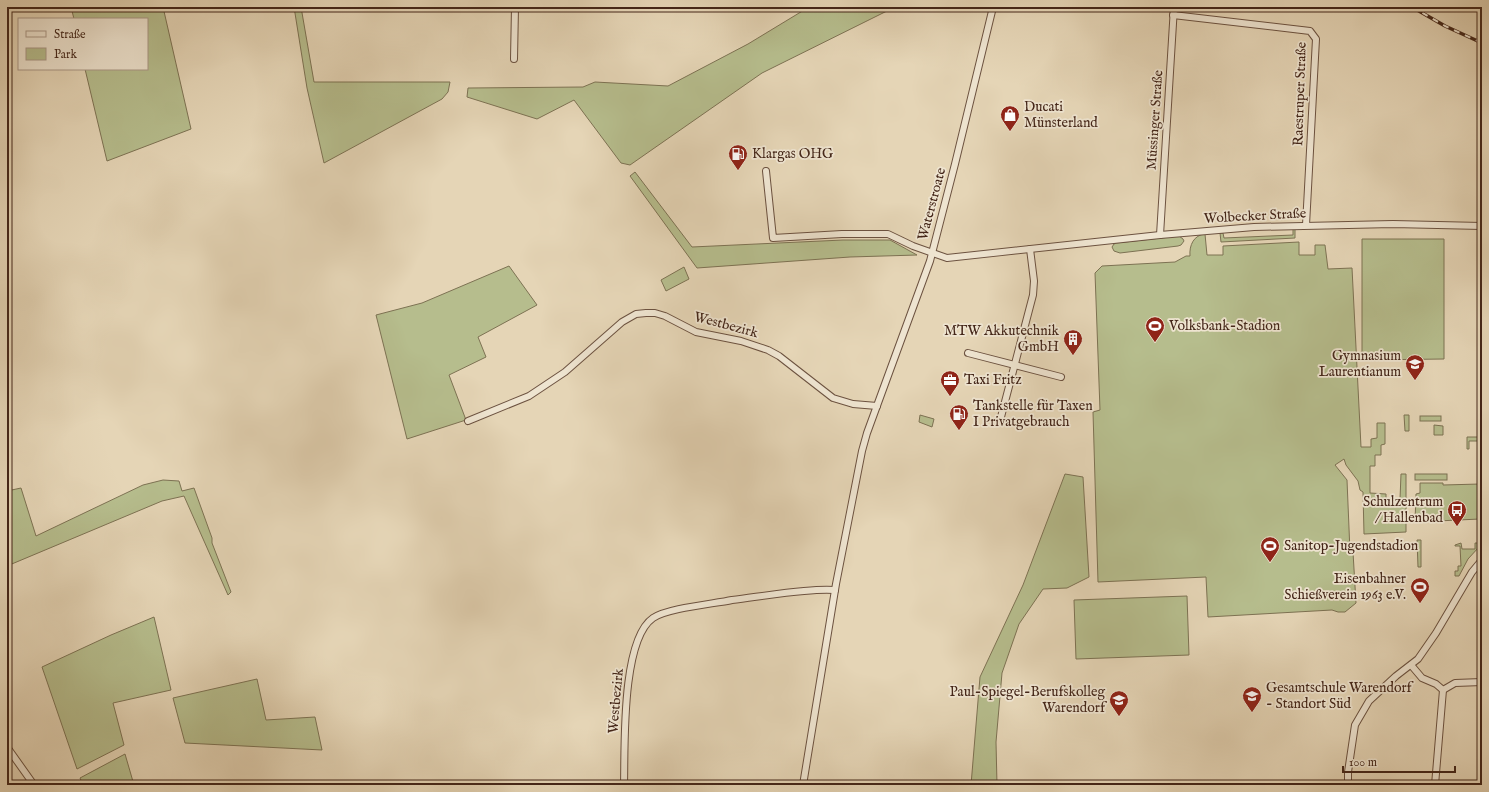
<svg xmlns="http://www.w3.org/2000/svg" width="1489" height="792" viewBox="0 0 1489 792" font-family="'IM FELL English',serif">
  <style>
    .green { fill: #b6bd8d; stroke: #7d7253 }
    .lines { fill: none; stroke-linecap: round; stroke-linejoin: round }
    .street-casing { stroke: #6c5240; stroke-width: 8 }
    .street { stroke: #eee4d0; stroke-width: 6 }
    .rail-casing { stroke: #442619; stroke-width: 3.5 }
    .rail { stroke: #eee4d0; stroke-width: 2; stroke-dasharray: 6; stroke-linecap: butt }
    .labels { text-anchor: middle; dominant-baseline: central; stroke-width: 3.5; stroke-linejoin: round; paint-order: stroke }
    .street-label { font-size: 14px; fill: #442619; stroke: #eee4d0 }
    .poi-label { font-size: 14px; fill: #442619; stroke: #eee4d0; text-anchor: start }
  </style>
  <rect width="100%" height="100%" fill="#e5d5b6"/>
  <filter id="stains"><feTurbulence type="fractalNoise" baseFrequency=".005" numOctaves="4"/><feColorMatrix values="0 0 0 0 .2 0 0 0 0 .09 0 0 0 0 .02 0 0 0 .5 -.17"/></filter>
  <radialGradient id="worn" r=".72"><stop offset=".6" stop-color="#630" stop-opacity="0"/><stop offset="1" stop-color="#630" stop-opacity=".3"/></radialGradient>
  <!-- green -->
  <g class="green">
    <path d="M71,7H163L191,129L107,161L85,69H147V19H74Z"/>
    <path d="M294,7H301L314,82H450L448,92L442,99L324,163L307,88Z"/>
    <path d="M809,7H855V9L860,7H895L762,73L630,165L621,163L574,100L537,119L467,97L468,88L583,87L595,82L668,86L748,44Z"/>
    <path d="M635,172L692,247L843,240H890L917,255L850,257L697,268L630,176Z"/>
    <path d="M1293,229H1295V238L1221,242L1220,233H1223L1224,238L1293,235Z"/>
    <path d="M1205,234L1207,255H1223V246L1299,242V255H1315V245H1325L1328,269L1352,268L1361,447H1371V439L1377,438V423H1385V444L1381,445V455H1375V466H1370V493L1386,494V499H1400L1401,474H1406V532L1364,534L1363,492L1360,490L1358,481L1346,465L1344,459L1335,465L1347,480L1350,552H1353L1356,603L1345,612H1338L1332,610L1208,617L1206,577L1098,582L1093,412L1100,410L1095,273L1102,266L1175,262L1186,256H1190C1189,245 1194,235 1205,234Z"/>
    <path d="M1179,236L1183,239L1184,241L1181,245L1178,246L1120,253L1114,251L1112,247L1114,244L1116,243Z"/>
    <path d="M1362,239H1444V359L1362,360Z"/>
    <path d="M509,266L537,305L478,337L486,357L449,375L466,420L407,439L376,315L422,303Z"/>
    <path d="M684,267L689,279L666,291L661,280Z"/>
    <path d="M920,415L934,419L932,427L919,422Z"/>
    <path d="M1404,415H1409V431H1405Z"/>
    <rect x="1420" y="416" width="21" height="5"/>
    <path d="M1434,425L1443,426V435H1434Z"/>
    <path d="M1467,437H1482V441H1469V449H1467Z"/>
    <path d="M1065,474L1083,477L1089,577L1067,588L1043,589L1019,624L1002,673L996,742L997,785H971L980,677L1023,585Z"/>
    <rect x="1415" y="474" width="32" height="6"/>
    <path d="M163,480L179,481L182,491L194,488L212,538V543L231,592L228,595L184,496L162,501L7,566V491L21,488L36,536L143,485Z"/>
    <path d="M1420,483H1443V485L1480,484V519L1415,522L1416,494L1420,493Z"/>
    <path d="M1417,540H1421V567H1418Z"/>
    <path d="M1461,543L1462,549H1475V543H1479V547L1468,559L1459,576H1455V571H1458V566H1461L1460,546H1455V545Z"/>
    <path d="M1187,596L1189,655L1076,659L1074,600Z"/>
    <path d="M154,617L171,690L113,703L124,745L77,769L42,667L111,635Z"/>
    <path d="M257,679L266,720L315,717L322,750L185,743L173,698Z"/>
    <path d="M125,754L134,785H83L80,778Z"/>
  </g>
  <g class="lines">
    <!-- street casing -->
    <g class="street-casing">
      <g id="street">
        <path d="M1173,15L1310,31L1316,39L1306,225"/>
        <path d="M514,59L515,7"/>
        <path d="M766,171L773,238L842,234H888L913,246L947,258L1160,235L1254,227L1393,224L1482,226"/>
        <path d="M1160,235L1174,7"/>
        <path d="M968,353L1061,377"/>
        <path d="M1001,417L1033,295L1034,281L1030,249"/>
        <path d="M468,421L529,396L565,372L622,322L636,314L646,313H655L665,316L696,332L741,341L768,350L779,356L833,398L853,404L877,406"/>
        <path d="M1411,665L1422,678L1436,684L1443,690"/>
        <path d="M1443,690L1455,683L1482,682"/>
        <path d="M7,747L34,785"/>
        <path d="M624,785C625,749 621,640 653,618C668,608 713,604 732,600C756,597 780,593 804,591C814,590 825,589 835,590"/>
        <path d="M803,785L836,584L862,451L867,433L930,261L955,164L993,7"/>
        <path d="M1348,785V772L1355,725L1369,701L1396,676L1418,659L1436,633L1472,572L1482,560"/>
        <path d="M1435,785L1443,690"/>
      </g>
    </g>
    <!-- street -->
    <use href="#street" class="street"/>
    <!-- rail casing -->
    <g class="rail-casing">
      <path id="rail" d="M1412,7L1445,26L1482,43"/>
    </g>
    <!-- rail -->
    <use href="#rail" class="rail"/>
  </g>
  <!-- icons -->
  <defs>
    <g id="shop-pin" transform="scale(1)"><path d="M0 17L-7.5 6A9.5 9.5 0 1 1 7.5 6Z" fill="#8f2418" stroke="#eee4d0"/><path d="M-5-2.5h2.3a2.7 3.5 0 0 1 5.4 0H5L5.5 6h-11ZM-1.5-2.5h3a1.5 2.3 0 0 0-3 0Z" fill="#fff"/></g>
    <g id="fuel-pin" transform="scale(1)"><path d="M0 17L-7.5 6A9.5 9.5 0 1 1 7.5 6Z" fill="#8f2418" stroke="#eee4d0"/><path d="M-5.5-6h7V0h2V4h1.3V-2.5L3-4.5l.8-.8L6-3V5H2.5V1h-1V6h-7ZM-4.2-4.7v3.2H.2V-4.7Z" fill="#fff"/></g>
    <g id="stadium-pin" transform="scale(1)"><path d="M0 17L-7.5 6A9.5 9.5 0 1 1 7.5 6Z" fill="#8f2418" stroke="#eee4d0"/><path d="M0-5a6.5 5 0 1 0 0 10a6.5 5 0 1 0 0-10ZM-3.5-1.8h7v3.6h-7Z" fill="#fff"/></g>
    <g id="building-pin" transform="scale(1)"><path d="M0 17L-7.5 6A9.5 9.5 0 1 1 7.5 6Z" fill="#8f2418" stroke="#eee4d0"/><path d="M-4-6H4V6H1V3H-1V6H-4ZM-2.5-4.3h1.7v1.8h-1.7ZM.8-4.3h1.7v1.8H.8ZM-2.5-1h1.7V.8h-1.7ZM.8-1h1.7V.8H.8Z" fill="#fff"/></g>
    <g id="school-pin" transform="scale(1)"><path d="M0 17L-7.5 6A9.5 9.5 0 1 1 7.5 6Z" fill="#8f2418" stroke="#eee4d0"/><path d="M0-5L7-2L0 1L-7-2ZM-4 1L0 2.5L4 1V4Q0 6-4 4Z" fill="#fff"/></g>
    <g id="office-pin" transform="scale(1)"><path d="M0 17L-7.5 6A9.5 9.5 0 1 1 7.5 6Z" fill="#8f2418" stroke="#eee4d0"/><path d="M-6-3h4V-5.5h4V-3h4V5H-6ZM-1-4.5V-3h2v-1.5ZM-6 0V1H6V0Z" fill="#fff"/></g>
    <g id="bus-pin" transform="scale(1)"><path d="M0 17L-7.5 6A9.5 9.5 0 1 1 7.5 6Z" fill="#8f2418" stroke="#eee4d0"/><path d="M-5-6H5V4H4V6H2V4H-2V6H-4V4H-5ZM-3.5-4V0h7V-4ZM-3.5 1.2v1.5H-2V1.2ZM2 1.2v1.5H3.5V1.2Z" fill="#fff"/></g>
  </defs>
  <g fill-rule="evenodd">
    <use href="#shop-pin" x="1010" y="115"/>
    <use href="#fuel-pin" x="738" y="154"/>
    <use href="#stadium-pin" x="1155" y="326"/>
    <use href="#building-pin" x="1073" y="339"/>
    <use href="#school-pin" x="1415" y="364"/>
    <use href="#office-pin" x="950" y="380"/>
    <use href="#fuel-pin" x="959" y="414"/>
    <use href="#bus-pin" x="1457" y="510"/>
    <use href="#stadium-pin" x="1270" y="546"/>
    <use href="#stadium-pin" x="1420" y="587"/>
    <use href="#school-pin" x="1252" y="696"/>
    <use href="#school-pin" x="1119" y="700"/>
  </g>
  <g class="labels">
    <!-- street labels -->
    <g class="street-label">
      <text transform="translate(1300 94) rotate(-88)">Raestruper Straße</text>
      <text transform="translate(1155 120) rotate(-86)">Müssinger Straße</text>
      <text transform="translate(932 204) rotate(-75)">Waterstroate</text>
      <text transform="translate(1255 216) rotate(-3)">Wolbecker Straße</text>
      <text transform="translate(726 325) rotate(15)">Westbezirk</text>
      <text transform="translate(616 701) rotate(-85)">Westbezirk</text>
    </g>
    <!-- poi labels -->
    <g class="poi-label">
      <text x="1024" y="107">Ducati<tspan x="1024" dy="16">Münsterland</tspan></text>
      <text x="752" y="154">Klargas OHG</text>
      <text x="1169" y="326">Volksbank-Stadion</text>
      <text x="1059" y="331" text-anchor="end">MTW Akkutechnik<tspan x="1059" dy="16">GmbH</tspan></text>
      <text x="1401" y="356" text-anchor="end">Gymnasium<tspan x="1401" dy="16">Laurentianum</tspan></text>
      <text x="964" y="380">Taxi Fritz</text>
      <text x="973" y="406">Tankstelle für Taxen<tspan x="973" dy="16">I Privatgebrauch</tspan></text>
      <text x="1443" y="502" text-anchor="end">Schulzentrum<tspan x="1443" dy="16">/ Hallenbad</tspan></text>
      <text x="1284" y="546">Sanitop-Jugendstadion</text>
      <text x="1406" y="579" text-anchor="end">Eisenbahner<tspan x="1406" dy="16">Schießverein 1963 e.V.</tspan></text>
      <text x="1266" y="688">Gesamtschule Warendorf<tspan x="1266" dy="16">- Standort Süd</tspan></text>
      <text x="1105" y="692" text-anchor="end">Paul-Spiegel-Berufskolleg<tspan x="1105" dy="16">Warendorf</tspan></text>
    </g>
  </g>
  <!-- margin -->
  <rect width="1489" height="792" fill="none" stroke="#e5d5b6" stroke-width="24"/>
  <rect x="8" y="8" width="1473" height="776" fill="none" stroke="#442619" stroke-width="2"/>
  <rect x="12" y="12" width="1465" height="768" fill="none" stroke="#442619"/>
  <!-- legend -->
  <rect x="18" y="18" width="130" height="52" fill="#eee4d0" stroke="#aa9887"/>
  <rect x="26" y="31" width="20" height="6" fill="#eee4d0" stroke="#aa9887"/>
  <text x="54" y="38" font-size="12" fill="#442619">Straße</text>
  <rect x="26" y="48" width="20" height="12" fill="#b6bd8d" stroke="#aa9887"/>
  <text x="54" y="58" font-size="12" fill="#442619">Park</text>
  <!-- scale -->
  <path d="M1343 766v6h112v-6" fill="none" stroke="#442619" stroke-width="2"/>
  <text x="1349" y="766" font-size="12" fill="#442619" stroke="#eee4d0" stroke-width="3" paint-order="stroke">100 m</text>
  <rect width="100%" height="100%" filter="url(#stains)"/>
  <rect width="100%" height="100%" fill="url(#worn)"/>
</svg>
